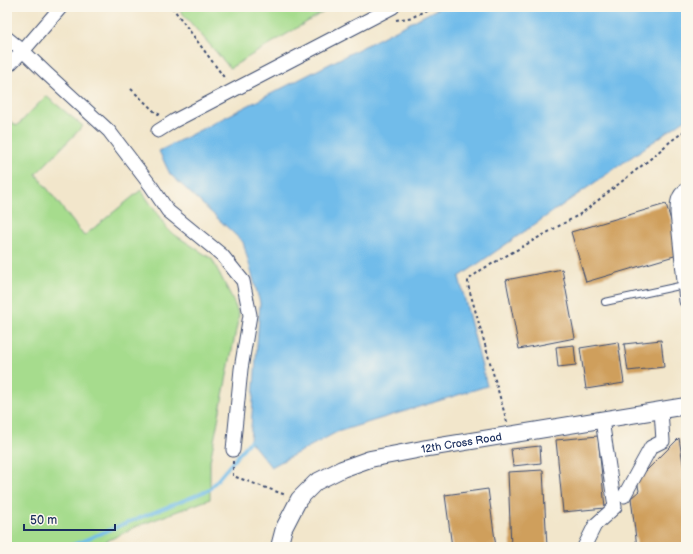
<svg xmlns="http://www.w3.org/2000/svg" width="693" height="554" viewBox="0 0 693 554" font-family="'Balsamiq Sans',sans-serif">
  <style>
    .green { fill: #a6dc8d; stroke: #608676 }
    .water { fill: #71bcea; stroke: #4676a4 }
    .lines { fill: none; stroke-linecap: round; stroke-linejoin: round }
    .stream { stroke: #71bcea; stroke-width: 3.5 }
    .building { fill: #cf9f5c }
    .service-casing { stroke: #3b4a6e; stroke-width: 8 }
    .minor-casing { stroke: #3b4a6e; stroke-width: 15 }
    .tertiary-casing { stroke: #3b4a6e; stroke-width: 18 }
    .path { stroke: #3b4a6e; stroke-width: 2; stroke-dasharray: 3 3; stroke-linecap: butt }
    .service { stroke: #fff; stroke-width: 6 }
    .minor { stroke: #fff; stroke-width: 13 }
    .tertiary { stroke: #fff; stroke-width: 16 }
    .labels { text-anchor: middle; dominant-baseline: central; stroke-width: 3.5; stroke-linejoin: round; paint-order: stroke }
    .street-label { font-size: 11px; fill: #1b2f5e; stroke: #fbf7ec }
  </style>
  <rect width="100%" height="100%" fill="#fbf7ec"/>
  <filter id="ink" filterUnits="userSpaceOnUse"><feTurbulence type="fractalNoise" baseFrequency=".025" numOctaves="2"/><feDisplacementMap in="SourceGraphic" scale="8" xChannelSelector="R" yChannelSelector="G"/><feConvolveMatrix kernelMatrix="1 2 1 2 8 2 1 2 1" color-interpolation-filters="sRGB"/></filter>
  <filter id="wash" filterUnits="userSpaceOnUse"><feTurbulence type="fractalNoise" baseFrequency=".012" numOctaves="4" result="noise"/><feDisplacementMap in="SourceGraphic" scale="16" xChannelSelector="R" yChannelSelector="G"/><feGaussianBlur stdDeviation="0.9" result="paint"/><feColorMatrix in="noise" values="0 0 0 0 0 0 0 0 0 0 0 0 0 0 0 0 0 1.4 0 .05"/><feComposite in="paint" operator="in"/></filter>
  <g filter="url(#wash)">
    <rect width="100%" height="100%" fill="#f2e6cb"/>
    <!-- green -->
    <g class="green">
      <path d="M177,7H332L230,68Z"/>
      <path d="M46,96L83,126L36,174L84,236L141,190L169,231L212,259L231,296L239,315L210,461V499L135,527L95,547H7V119L17,126Z"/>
    </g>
    <!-- water -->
    <path class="water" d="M441,7H686V119L459,277L487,386L337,432L271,467L250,441L260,303L243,242L170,174L159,151Z"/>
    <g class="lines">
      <!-- stream -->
      <path class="stream" d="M67,547L209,490L250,441"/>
    </g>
    <g id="blocks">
      <!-- building -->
      <g class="building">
        <path d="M666,204L681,254L586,282L571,232Z"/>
        <path d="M562,269L575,338L519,349L506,280Z"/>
        <path d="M661,340L664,367L628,371L624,344Z"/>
        <path d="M618,342L624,383L586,389L580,348Z"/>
        <path d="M574,345L576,365L558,367L556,347Z"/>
        <path d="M598,436L605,508L563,512L556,440Z"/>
        <path d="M679,438L686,482V547H637L631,498L639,491L637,480Z"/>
        <path d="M540,446L541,463L513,466L511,449Z"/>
        <path d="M543,470L547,547H511L508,472Z"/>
        <path d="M488,489L496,547H452L445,495Z"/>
      </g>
    </g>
  </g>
  <g filter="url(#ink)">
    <use href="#blocks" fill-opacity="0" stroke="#3b4a6e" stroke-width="1"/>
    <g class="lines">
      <!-- service casing -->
      <g class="service-casing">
        <path id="service" d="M605,302L684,285"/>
      </g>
      <!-- minor casing -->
      <g class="minor-casing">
        <g id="minor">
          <path d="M7,38L23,51L46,73L109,131L151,186L168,211L222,255L243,281L250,315L241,369L233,450"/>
          <path d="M7,67L23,51L61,7"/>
          <path d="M158,131L174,121L393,7"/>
          <path d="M686,190C677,195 677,204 677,213L686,301"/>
          <path d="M624,496L651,447L663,441L661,410"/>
          <path d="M584,547L595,525L615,507L602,420"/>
        </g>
      </g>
      <!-- tertiary casing -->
      <g class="tertiary-casing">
        <g id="tertiary">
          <path id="s1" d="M279,547L284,528L299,499L316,482L342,469L370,459L422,449L686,406"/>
        </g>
      </g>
      <!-- path -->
      <g class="path">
        <path d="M172,7L226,80"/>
        <path d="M396,20L413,17L432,7"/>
        <path d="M131,89L156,113L161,115"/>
        <path d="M507,422L468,285V280L481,270L582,213L649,160L671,141L686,130"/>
        <path d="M233,461V476L286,495"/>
      </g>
      <!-- service -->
      <use href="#service" class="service"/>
      <!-- minor -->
      <use href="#minor" class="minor"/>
      <!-- tertiary -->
      <use href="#tertiary" class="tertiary"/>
    </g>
  </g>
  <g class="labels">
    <!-- street labels -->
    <g class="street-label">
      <text stroke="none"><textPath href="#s1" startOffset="228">12th Cross Road</textPath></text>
    </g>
  </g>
  <!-- margin -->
  <rect width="693" height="554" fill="none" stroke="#fbf7ec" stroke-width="24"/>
  <!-- scale -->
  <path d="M24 524v6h91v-6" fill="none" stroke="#1b2f5e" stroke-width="2"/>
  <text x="30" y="524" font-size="12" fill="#1b2f5e" stroke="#fbf7ec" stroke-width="3" paint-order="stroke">50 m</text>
</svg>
